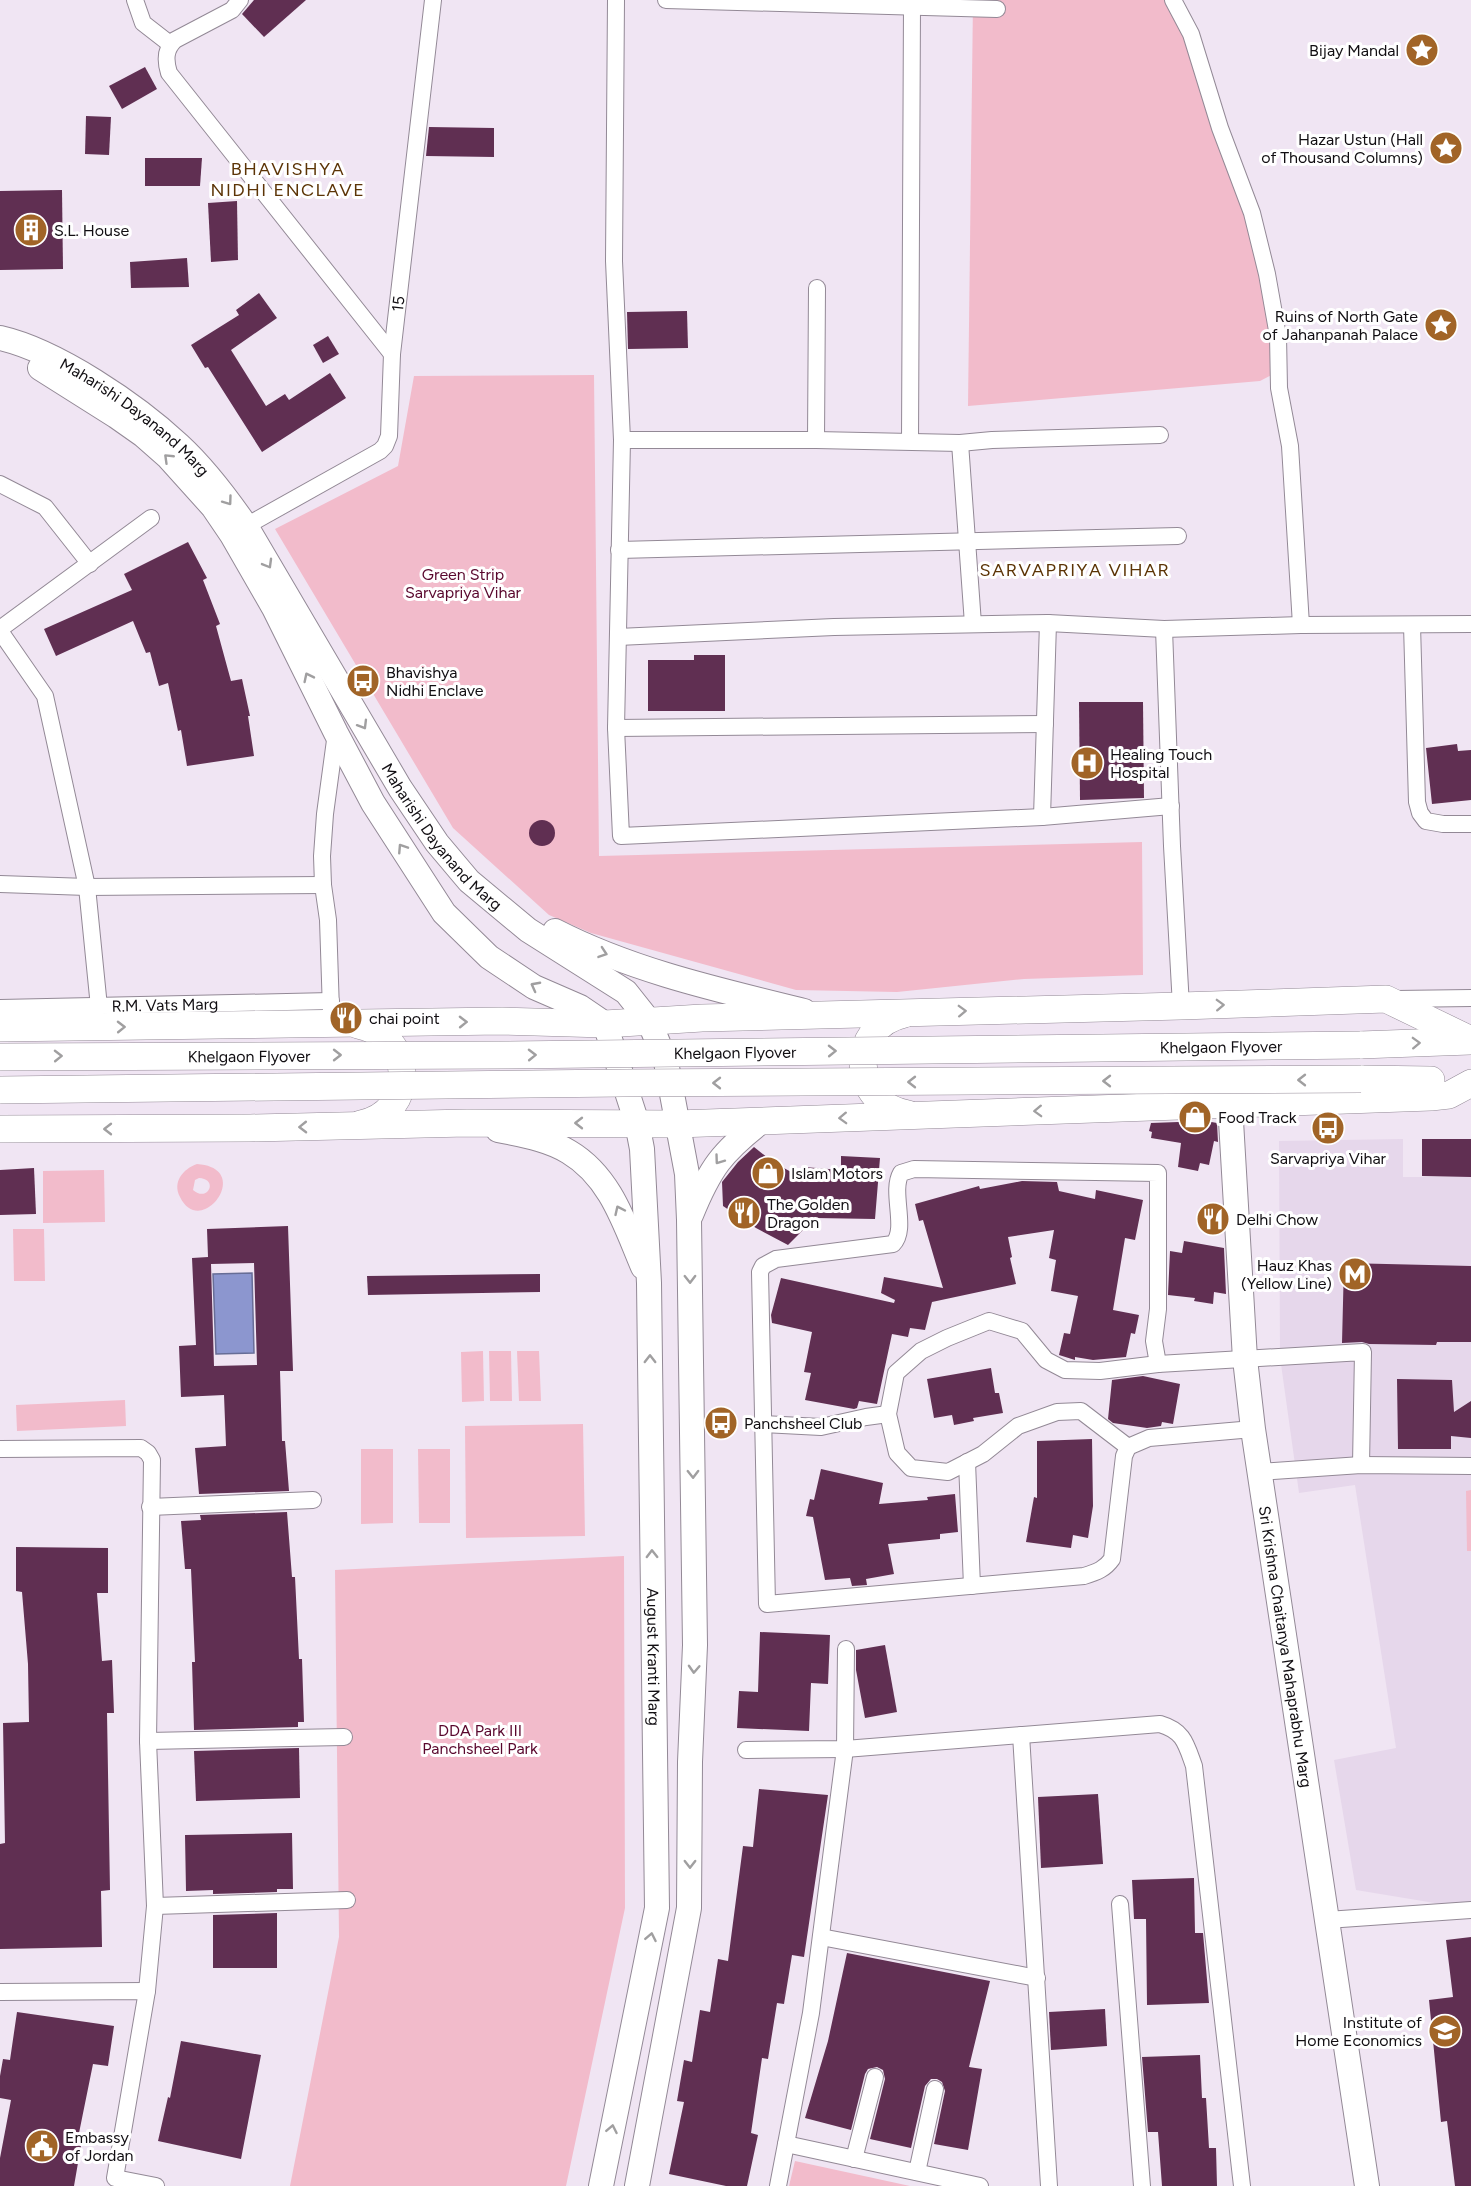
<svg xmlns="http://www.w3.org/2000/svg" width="1471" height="2186" viewBox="0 0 1471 2186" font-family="Figtree,sans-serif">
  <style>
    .built { fill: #e6d7eb }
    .green { fill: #f2bbcb; fill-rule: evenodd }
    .water { fill: #8c96cf; stroke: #676d96; stroke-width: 1.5 }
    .building { fill: #602f52; fill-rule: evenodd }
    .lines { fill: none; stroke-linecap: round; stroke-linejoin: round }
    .street-casing { stroke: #938996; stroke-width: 18 }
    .secondary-casing { stroke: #938996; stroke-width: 26 }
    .primary-casing { stroke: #938996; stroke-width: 28 }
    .street { stroke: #fff; stroke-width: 16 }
    .secondary { stroke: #fff; stroke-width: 24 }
    .primary { stroke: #fff; stroke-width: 27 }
    .primary-bridge-casing { stroke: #938996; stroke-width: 28; stroke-linecap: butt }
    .primary-bridge { stroke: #fff; stroke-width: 27 }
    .oneway { stroke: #a09fa0 }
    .labels { text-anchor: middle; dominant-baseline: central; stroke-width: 6; stroke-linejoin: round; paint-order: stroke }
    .poi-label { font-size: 16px; fill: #110e12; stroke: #fff; text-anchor: start }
    .street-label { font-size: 16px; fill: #110e12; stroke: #fff }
    .park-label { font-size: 16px; fill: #59072d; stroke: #fff }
    .neighbourhood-label { font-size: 18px; letter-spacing: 1.5px; fill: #5c3406; stroke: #fff }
  </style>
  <rect width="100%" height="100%" fill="#f0e5f3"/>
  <!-- built -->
  <path class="built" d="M1403,1139V1177H1471V1909L1356,1890L1334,1760L1396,1748L1355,1485L1299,1493L1280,1357L1279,1141Z"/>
  <!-- green -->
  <g class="green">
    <path d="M973,0H1173L1252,213L1279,371L1260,381L968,406Z"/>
    <path d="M594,375L599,856L1142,842L1143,975L1024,979L897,992L796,990L591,933L549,915L453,828L275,529L398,466L414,376Z"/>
    <path d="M197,1164C255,1168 201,1240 180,1197C172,1182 183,1169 197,1164ZM199,1178C219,1179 208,1203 193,1190L195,1180Z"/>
    <path d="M104,1170L105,1222L43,1223V1171Z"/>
    <path d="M13,1229H44L45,1281H14Z"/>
    <path d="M483,1351L484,1401L462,1402L461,1352Z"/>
    <path d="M489,1351H511L512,1401H490Z"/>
    <path d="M517,1351H539L541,1401H519Z"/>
    <path d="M125,1400L126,1426L17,1431L16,1405Z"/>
    <path d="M583,1424L585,1536L466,1538L465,1426Z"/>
    <path d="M361,1449H393V1523L361,1524Z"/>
    <path d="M418,1449H450V1523H419Z"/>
    <path d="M1471,1490V1551H1467L1466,1491Z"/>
    <path d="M624,1556L625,1908L566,2186H290L339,1937L335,1570Z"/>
    <path d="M795,2161L910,2186H789Z"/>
  </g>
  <!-- water -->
  <path class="water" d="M252,1273L254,1353L216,1354L213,1274Z"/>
  <!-- building -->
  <g class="building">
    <path d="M254,0H306L264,37L242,14Z"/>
    <path d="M145,67L157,89L122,109L109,86Z"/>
    <path d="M86,116L111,117L109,155L85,154Z"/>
    <path d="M429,127L494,128V157L426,156Z"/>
    <path d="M145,158H202L200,186H145Z"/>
    <path d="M62,190L63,269L0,270V191Z"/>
    <path d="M237,201L238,260L211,262L208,203Z"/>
    <path d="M187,258L189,287L131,288L130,262Z"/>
    <path d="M259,293L277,318L231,350L266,406L285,394L289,400L330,373L346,398L262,452L208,367L205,368L191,345L239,315L236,310Z"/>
    <path d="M687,311L688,348L628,349L627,312Z"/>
    <path d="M328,336L339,354L323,363L313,345Z"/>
    <path d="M188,542L207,578L203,580L220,624L216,626L231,681L242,679L250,716H248L254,756L187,766L181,730L178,731L168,683L159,686L150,652L146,653L133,621L56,656L44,629L132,590L124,574Z"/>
    <path d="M694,655H725V711H648V660H694Z"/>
    <path d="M1079,702H1143L1144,798L1080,800Z"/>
    <path d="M1457,744L1458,751L1471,750V800L1432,804L1426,748Z"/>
    <circle cx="542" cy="833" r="13"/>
    <path d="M1206,1121L1217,1123L1218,1142L1214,1141L1209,1165L1200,1163L1198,1171L1178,1167L1181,1143L1151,1138L1152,1132L1149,1131L1151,1123Z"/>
    <path d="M1422,1139H1471V1177L1422,1176Z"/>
    <path d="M754,1147L773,1162L802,1178L804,1167L841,1170V1156L880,1158L875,1219L815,1218L788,1245L756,1228L723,1206L722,1182L738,1162Z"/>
    <path d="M34,1168L36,1214L0,1215V1170Z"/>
    <path d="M1022,1181L1057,1182L1059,1191L1095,1199L1096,1190L1143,1200L1135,1240L1125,1238L1113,1310L1139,1315L1135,1334L1131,1333L1126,1357L1093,1360L1075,1357V1360L1059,1355L1064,1333L1070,1334L1078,1296L1051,1291L1056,1260L1049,1258L1054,1230L1008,1237L1012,1257L1010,1258L1016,1284L932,1302L925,1330L910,1328L908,1337L892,1334L877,1404L859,1401L857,1408L854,1409L805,1400L811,1373L804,1372L812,1332L772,1323L771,1315L781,1278L894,1303L895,1300L881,1293L884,1277L943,1288L923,1220L919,1221L915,1204L979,1186L980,1189Z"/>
    <path d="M288,1226L293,1371H280L282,1441H285L289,1491L199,1494L195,1448L226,1446L224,1395L181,1397L179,1346L196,1345L192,1258L208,1257L207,1229ZM254,1263L257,1365L214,1366L211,1264Z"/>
    <path d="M1184,1241L1224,1248L1226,1294L1214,1292L1213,1304L1194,1301L1195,1298L1168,1295L1170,1251L1182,1253Z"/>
    <path d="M1344,1263L1471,1266V1342H1437L1436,1345L1369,1344L1362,1342L1342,1343Z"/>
    <path d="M540,1274V1292L368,1295L367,1276Z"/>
    <path d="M991,1368L995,1393H999L1003,1413L973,1418L974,1421L954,1425L952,1415L934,1418L927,1379Z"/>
    <path d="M1143,1376L1180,1384L1173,1424L1162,1422L1161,1426L1147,1428L1113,1423L1108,1419L1112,1380Z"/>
    <path d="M1397,1379L1452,1380L1454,1412L1471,1401V1438L1451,1436V1449H1398Z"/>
    <path d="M1092,1439L1093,1506L1088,1538L1073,1535L1071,1548L1026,1542L1034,1497L1037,1498V1441Z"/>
    <path d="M821,1469L883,1483L879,1504L928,1500L927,1497L955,1494L958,1532L940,1534V1539L888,1544L894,1574L866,1579L867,1585L852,1586L850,1578L825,1580L813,1517L806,1516L810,1499L814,1500Z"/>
    <path d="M287,1512L292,1577H295L299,1659H302L304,1722H298V1727L194,1730L192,1662H195L191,1569H185L181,1521L201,1520L200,1515Z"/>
    <path d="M16,1547L108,1548V1593H97L102,1661L112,1660L114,1713H107L110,1890L101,1891L102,1947L0,1949V1844L5,1843L3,1723L29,1722L28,1664L22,1592L16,1591Z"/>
    <path d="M760,1632L830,1635L828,1684L811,1683L809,1731L737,1728L739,1691L758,1692Z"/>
    <path d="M885,1645L897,1712L865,1718L856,1670V1650Z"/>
    <path d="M299,1748L300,1798L196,1801L194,1751Z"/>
    <path d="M759,1789L828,1795L804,1957L792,1955L784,2004L777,2003L768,2059L762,2058L751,2133L758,2135L747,2186H726L669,2174L684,2102L677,2101L684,2060L692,2062L700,2010L710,2012L718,1959L728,1961L743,1846L753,1847Z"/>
    <path d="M1098,1794L1103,1864L1041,1868L1038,1797Z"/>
    <path d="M292,1833L293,1889H277V1892L213,1894V1890L186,1891L185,1835Z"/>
    <path d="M1194,1878L1195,1933H1203L1209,2003L1147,2005L1146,1919H1134L1132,1880Z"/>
    <path d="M277,1913V1968H213V1915Z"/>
    <path d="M1471,1937V2186H1455L1447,2121L1441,2122L1429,2000L1453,1997L1446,1940Z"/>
    <path d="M847,1953L990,1981L969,2067L982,2069L968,2150L934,2144L945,2091L942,2082L937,2079H931L925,2086L911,2148L870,2139L885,2079L883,2070L877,2067L868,2069L865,2074L851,2130L805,2118L828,2041Z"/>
    <path d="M1105,2009L1107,2046L1051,2050L1049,2012Z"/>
    <path d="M17,2012L114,2026L108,2066L93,2064L79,2133L83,2134L74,2186H0V2158L11,2100L0,2098V2076L3,2059L10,2060Z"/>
    <path d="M181,2041L261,2055L241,2159L158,2141L168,2097L170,2098Z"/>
    <path d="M1200,2055L1202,2098H1206L1209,2148H1216L1217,2186H1162L1158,2132H1148L1142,2057Z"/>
  </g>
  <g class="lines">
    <!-- street casing -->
    <g class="street-casing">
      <g id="street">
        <path d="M135,0L143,23L170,44"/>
        <path d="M240,0L232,10L175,40C165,49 165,60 169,73L392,354"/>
        <path d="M616,0L614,261L622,440L616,728L621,836L1042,817L1171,806"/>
        <path d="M666,0L997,9"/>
        <path d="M1173,0L1191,34L1220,128L1252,213L1267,274L1278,336L1279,388L1290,446L1301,625"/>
        <path d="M622,440H816L960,443L992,440L1160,435"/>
        <path d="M816,440L817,288"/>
        <path d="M910,441L912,5"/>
        <path d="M960,443L973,624"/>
        <path d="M0,484L45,507L90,564"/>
        <path id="s1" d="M246,526L380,451L385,446L389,436L392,354L433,0"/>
        <path d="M619,550L1178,536"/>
        <path d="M1412,625L1417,802L1420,813L1426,821L1443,824H1471"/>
        <path d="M0,629L151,518"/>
        <path d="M1164,629L1172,846L1181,1006"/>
        <path d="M0,631L45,696L87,887L99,1007"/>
        <path d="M618,637L834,627L1048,623L1164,629L1301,625L1471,624"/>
        <path d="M616,728L1045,724"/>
        <path d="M1042,817L1048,623"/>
        <path d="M0,884L87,887L323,885"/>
        <path d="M1396,999L1471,998"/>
        <path id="s2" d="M0,1008L331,1001"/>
        <path d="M331,1011L328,920L323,885L322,856L325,814L336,733"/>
        <path d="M1158,1364L1154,1341L1158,1309V1173L914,1169L901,1173C890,1192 908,1229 893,1244L776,1259L763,1266L760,1272L767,1604L1084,1576C1097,1572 1105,1569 1112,1559L1124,1456L1128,1447L1149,1438L1253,1429"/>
        <path d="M763,1424L821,1427L866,1417L888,1414"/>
        <path d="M1128,1447L1081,1411L1057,1412L1018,1426L983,1454L948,1472L911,1468L897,1453L888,1414L896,1373L921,1351L947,1338L989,1321L1022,1331L1046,1360L1065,1370L1100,1371L1158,1364L1363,1352L1361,1465"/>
        <path d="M0,1449L141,1448L148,1453L152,1460L148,1741L155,1906L147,1991"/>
        <path d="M967,1462L972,1586"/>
        <path d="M1258,1472L1361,1465L1471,1466"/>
        <path d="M150,1507L313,1500"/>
        <path d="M1021,1735L1049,2186"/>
        <path d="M148,1741L344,1737"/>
        <path d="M746,1750L845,1749L1160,1724C1184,1731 1186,1744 1194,1766L1242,2186"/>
        <path d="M1120,1904L1142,2186"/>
        <path d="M155,1906L347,1900"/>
        <path d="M1327,1920L1471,1910"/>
        <path d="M821,1937L1037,1978"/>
        <path d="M0,1992L147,1991L115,2178L156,2186"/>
        <path d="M786,2144L980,2186"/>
        <path d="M854,2159L875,2077"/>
        <path d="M917,2172L935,2089"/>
        <path d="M778,2186L811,2013L845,1749L846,1649"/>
      </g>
    </g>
    <!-- secondary casing -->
    <g class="secondary-casing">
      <g id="secondary">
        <path id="s3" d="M0,338C57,351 136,405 179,445C205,469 226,497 246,526L400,788L437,843L469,881L528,930L626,992L649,1021L666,1062L687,1174L689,1220L695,1645L690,1762L689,1908L637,2186"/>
        <path id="s4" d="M40,368L116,416L143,435L168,457L213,507L232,535L274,608L336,733L373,803L444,913L489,957L534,987L580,1007L605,1024L637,1123L642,1149L649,1283L657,1908L601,2186"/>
        <path d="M555,931C633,971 719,990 804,1011"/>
        <path id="s5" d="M1230,1104L1245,1359L1253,1429L1367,2186"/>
        <path d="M498,1130C522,1135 548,1139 569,1152C611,1177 625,1225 643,1267"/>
        <path d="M691,1215C710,1168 722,1152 762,1121"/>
      </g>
    </g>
    <!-- primary casing -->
    <g class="primary-casing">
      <g id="primary">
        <path d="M904,1014C847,1027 851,1104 908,1114"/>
        <path d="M358,1025C415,1036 418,1112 361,1124"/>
        <path d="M0,1028L502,1021L605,1024L702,1018L1181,1006L1386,999L1471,1040"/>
        <path d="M1360,1045L1470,1041"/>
        <path d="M1361,1079L1431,1080"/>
        <path d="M0,1129L250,1128L467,1123L677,1124L1431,1097L1449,1095L1471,1083"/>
      </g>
    </g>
    <!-- street -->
    <use href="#street" class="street"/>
    <!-- secondary -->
    <use href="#secondary" class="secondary"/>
    <!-- primary -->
    <use href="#primary" class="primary"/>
    <!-- primary-bridge casing -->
    <g class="primary-bridge-casing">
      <g id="primary-bridge">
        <path id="s6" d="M0,1057L507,1055L1360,1045"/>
        <path d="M0,1090L623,1083L1361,1079"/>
      </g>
    </g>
    <!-- primary-bridge -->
    <use href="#primary-bridge" class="primary-bridge"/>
  </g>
  <!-- one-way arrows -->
  <defs><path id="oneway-chevron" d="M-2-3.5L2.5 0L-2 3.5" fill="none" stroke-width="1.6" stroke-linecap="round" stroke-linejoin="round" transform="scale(1.5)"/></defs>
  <g class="oneway">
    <use href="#oneway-chevron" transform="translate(168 458) rotate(-136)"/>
    <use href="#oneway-chevron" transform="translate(228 501) rotate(54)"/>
    <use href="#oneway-chevron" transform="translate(268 564) rotate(60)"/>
    <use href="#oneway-chevron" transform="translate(308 677) rotate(-116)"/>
    <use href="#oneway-chevron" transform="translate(363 725) rotate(59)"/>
    <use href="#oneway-chevron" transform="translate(402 848) rotate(-123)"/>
    <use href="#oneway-chevron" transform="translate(603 953) rotate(19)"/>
    <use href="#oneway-chevron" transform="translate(535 986) rotate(-152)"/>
    <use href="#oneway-chevron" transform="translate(1220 1005) rotate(-2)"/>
    <use href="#oneway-chevron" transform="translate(962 1011) rotate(-2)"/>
    <use href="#oneway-chevron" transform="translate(463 1022) rotate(-1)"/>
    <use href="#oneway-chevron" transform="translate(121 1027) rotate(-1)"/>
    <use href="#oneway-chevron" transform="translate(1416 1043) rotate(-2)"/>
    <use href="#oneway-chevron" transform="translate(832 1051) rotate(-1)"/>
    <use href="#oneway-chevron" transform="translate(337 1055)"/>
    <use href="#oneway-chevron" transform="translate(532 1055) rotate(-1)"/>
    <use href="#oneway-chevron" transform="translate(58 1056) rotate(-1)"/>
    <use href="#oneway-chevron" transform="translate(1302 1080) rotate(180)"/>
    <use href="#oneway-chevron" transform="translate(1107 1081) rotate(180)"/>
    <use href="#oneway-chevron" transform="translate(912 1082) rotate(180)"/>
    <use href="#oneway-chevron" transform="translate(717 1083) rotate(180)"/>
    <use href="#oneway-chevron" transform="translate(1038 1111) rotate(178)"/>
    <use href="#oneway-chevron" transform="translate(843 1118) rotate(178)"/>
    <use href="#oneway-chevron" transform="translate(579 1123) rotate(-180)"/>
    <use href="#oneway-chevron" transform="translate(303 1127) rotate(179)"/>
    <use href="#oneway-chevron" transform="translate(108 1129) rotate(180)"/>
    <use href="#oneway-chevron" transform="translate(719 1160) rotate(126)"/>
    <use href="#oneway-chevron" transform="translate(619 1210) rotate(-115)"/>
    <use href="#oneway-chevron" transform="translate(690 1279) rotate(89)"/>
    <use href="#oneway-chevron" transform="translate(650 1359) rotate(-90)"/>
    <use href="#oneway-chevron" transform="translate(693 1474) rotate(89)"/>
    <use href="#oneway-chevron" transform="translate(652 1554) rotate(-91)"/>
    <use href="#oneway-chevron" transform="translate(694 1669) rotate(93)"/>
    <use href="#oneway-chevron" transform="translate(690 1864) rotate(90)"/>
    <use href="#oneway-chevron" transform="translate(651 1937) rotate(-79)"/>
    <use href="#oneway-chevron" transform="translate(612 2129) rotate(-79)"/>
  </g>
  <!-- icons -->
  <defs>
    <g id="sight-disc" transform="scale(1.725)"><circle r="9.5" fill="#a16427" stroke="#fff"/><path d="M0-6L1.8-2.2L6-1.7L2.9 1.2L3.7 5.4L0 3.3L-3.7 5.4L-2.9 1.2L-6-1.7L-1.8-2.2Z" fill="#fff"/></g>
    <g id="building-disc" transform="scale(1.725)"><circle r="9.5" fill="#a16427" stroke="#fff"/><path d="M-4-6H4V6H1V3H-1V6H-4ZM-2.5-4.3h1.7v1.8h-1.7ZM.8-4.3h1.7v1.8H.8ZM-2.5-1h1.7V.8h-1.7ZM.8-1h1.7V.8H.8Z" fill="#fff"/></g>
    <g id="bus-disc" transform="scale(1.725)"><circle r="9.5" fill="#a16427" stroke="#fff"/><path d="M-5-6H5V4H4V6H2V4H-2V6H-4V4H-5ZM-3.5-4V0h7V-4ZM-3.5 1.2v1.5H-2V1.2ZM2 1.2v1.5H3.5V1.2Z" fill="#fff"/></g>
    <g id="hospital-disc" transform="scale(1.725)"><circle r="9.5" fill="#a16427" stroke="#fff"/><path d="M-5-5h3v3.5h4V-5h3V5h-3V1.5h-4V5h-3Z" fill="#fff"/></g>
    <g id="restaurant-disc" transform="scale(1.725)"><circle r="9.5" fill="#a16427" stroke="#fff"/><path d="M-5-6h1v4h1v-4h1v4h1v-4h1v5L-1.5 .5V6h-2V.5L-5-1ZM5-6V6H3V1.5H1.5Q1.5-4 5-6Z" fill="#fff"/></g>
    <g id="shop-disc" transform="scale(1.725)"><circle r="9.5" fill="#a16427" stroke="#fff"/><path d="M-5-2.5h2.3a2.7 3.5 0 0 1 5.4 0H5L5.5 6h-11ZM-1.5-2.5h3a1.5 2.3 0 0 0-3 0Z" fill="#fff"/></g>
    <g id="metro-disc" transform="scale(1.725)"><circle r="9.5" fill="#a16427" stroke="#fff"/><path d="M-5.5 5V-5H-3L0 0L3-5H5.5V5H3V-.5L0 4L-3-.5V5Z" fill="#fff"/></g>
    <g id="university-disc" transform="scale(1.725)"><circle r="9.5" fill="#a16427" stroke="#fff"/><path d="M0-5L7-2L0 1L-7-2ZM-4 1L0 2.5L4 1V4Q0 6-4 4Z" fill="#fff"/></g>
    <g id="civic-disc" transform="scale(1.725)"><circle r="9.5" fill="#a16427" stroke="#fff"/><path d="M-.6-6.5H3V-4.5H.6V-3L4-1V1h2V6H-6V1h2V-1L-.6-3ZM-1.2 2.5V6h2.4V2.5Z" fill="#fff"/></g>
  </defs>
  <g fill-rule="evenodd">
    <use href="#sight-disc" x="1422" y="50"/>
    <use href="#sight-disc" x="1446" y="148"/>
    <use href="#building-disc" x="31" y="230"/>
    <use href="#sight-disc" x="1441" y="325"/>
    <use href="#bus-disc" x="363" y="681"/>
    <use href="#hospital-disc" x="1087" y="763"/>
    <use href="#restaurant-disc" x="346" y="1018"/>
    <use href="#shop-disc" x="1195" y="1117"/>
    <use href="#bus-disc" x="1328" y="1128"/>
    <use href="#shop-disc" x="768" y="1173"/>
    <use href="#restaurant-disc" x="744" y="1213"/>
    <use href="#restaurant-disc" x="1213" y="1219"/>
    <use href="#metro-disc" x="1355" y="1274"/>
    <use href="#bus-disc" x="721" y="1423"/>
    <use href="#university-disc" x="1445" y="2031"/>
    <use href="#civic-disc" x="42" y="2146"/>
  </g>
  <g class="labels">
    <!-- poi labels -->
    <g class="poi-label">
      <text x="1399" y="50" text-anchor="end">Bijay Mandal</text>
      <text x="1423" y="139" text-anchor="end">Hazar Ustun (Hall<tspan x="1423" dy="18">of Thousand Columns)</tspan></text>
      <text x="54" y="230">S.L. House</text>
      <text x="1418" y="316" text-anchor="end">Ruins of North Gate<tspan x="1418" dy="18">of Jahanpanah Palace</tspan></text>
      <text x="386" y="672">Bhavishya<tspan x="386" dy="18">Nidhi Enclave</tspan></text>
      <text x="1110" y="754">Healing Touch<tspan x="1110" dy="18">Hospital</tspan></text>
      <text x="369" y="1018">chai point</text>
      <text x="1218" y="1117">Food Track</text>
      <text x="1328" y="1158" text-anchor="middle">Sarvapriya Vihar</text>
      <text x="791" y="1173">Islam Motors</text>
      <text x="767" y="1204">The Golden<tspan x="767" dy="18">Dragon</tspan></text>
      <text x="1236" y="1219">Delhi Chow</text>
      <text x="1332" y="1265" text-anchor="end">Hauz Khas<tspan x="1332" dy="18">(Yellow Line)</tspan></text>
      <text x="744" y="1423">Panchsheel Club</text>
      <text x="1422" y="2022" text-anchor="end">Institute of<tspan x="1422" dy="18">Home Economics</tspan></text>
      <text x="65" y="2137">Embassy<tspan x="65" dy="18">of Jordan</tspan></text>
    </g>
    <!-- street labels -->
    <g class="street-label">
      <text stroke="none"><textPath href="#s1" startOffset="304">15</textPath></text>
      <text stroke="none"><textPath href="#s3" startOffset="158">Maharishi Dayanand Marg</textPath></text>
      <text stroke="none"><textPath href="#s3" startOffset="684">Maharishi Dayanand Marg</textPath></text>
      <text stroke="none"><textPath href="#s2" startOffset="165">R.M. Vats Marg</textPath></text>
      <text stroke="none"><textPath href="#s6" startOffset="1221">Khelgaon Flyover</textPath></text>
      <text stroke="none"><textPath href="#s6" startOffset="735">Khelgaon Flyover</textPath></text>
      <text stroke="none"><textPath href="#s6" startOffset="249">Khelgaon Flyover</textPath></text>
      <text stroke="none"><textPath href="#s5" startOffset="546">Sri Krishna Chaitanya Mahaprabhu Marg</textPath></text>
      <text stroke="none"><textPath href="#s4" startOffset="1527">August Kranti Marg</textPath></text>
    </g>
    <!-- park labels -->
    <g class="park-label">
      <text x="463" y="574">Green Strip<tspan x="463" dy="18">Sarvapriya Vihar</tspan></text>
      <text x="480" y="1730">DDA Park III<tspan x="480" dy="18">Panchsheel Park</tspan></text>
    </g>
    <!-- neighbourhood labels -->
    <g class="neighbourhood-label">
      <text x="288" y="169">BHAVISHYA<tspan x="288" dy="21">NIDHI ENCLAVE</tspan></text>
      <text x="1075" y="570">SARVAPRIYA VIHAR</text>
    </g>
  </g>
</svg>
